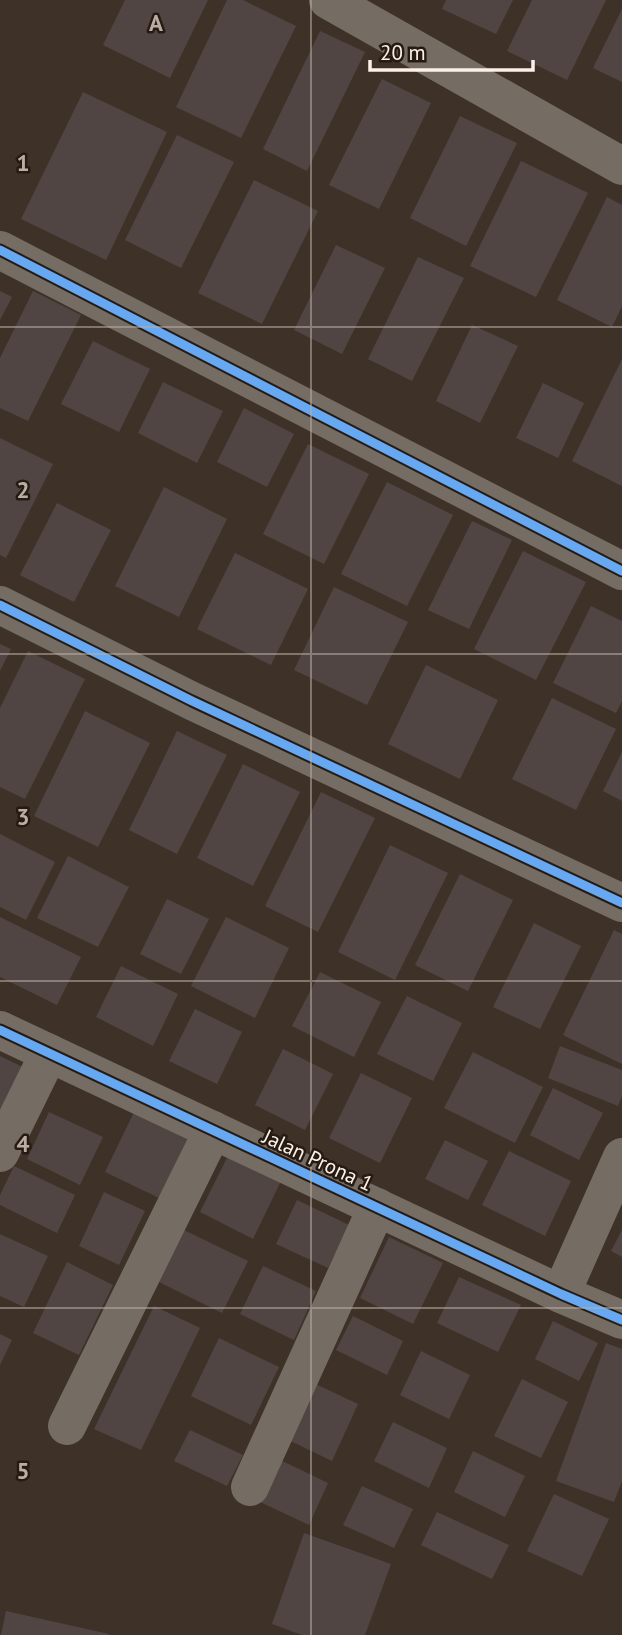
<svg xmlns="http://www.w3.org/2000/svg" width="622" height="1635" viewBox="0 0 622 1635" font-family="'PT Sans',sans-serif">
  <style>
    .building { fill: #514544 }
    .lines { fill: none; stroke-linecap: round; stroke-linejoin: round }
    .minor { stroke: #756c64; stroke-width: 38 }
    .cycleway-casing { stroke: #261b13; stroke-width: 13 }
    .cycleway { stroke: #66a8f1; stroke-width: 9 }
    .grid { fill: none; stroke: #baada4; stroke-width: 2; stroke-opacity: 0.55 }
    .labels { text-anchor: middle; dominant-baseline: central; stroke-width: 5; stroke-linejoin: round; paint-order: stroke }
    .street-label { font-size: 21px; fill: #fdf0e7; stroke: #261b13 }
    .grid-label { font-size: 23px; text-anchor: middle; font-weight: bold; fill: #baada4; stroke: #261b13; stroke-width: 5; stroke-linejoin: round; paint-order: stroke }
  </style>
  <rect width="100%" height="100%" fill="#3e3128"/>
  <!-- building -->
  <g class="building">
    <path d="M125,0H208L170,78L103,45Z"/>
    <path d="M227,0H243L296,26L241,138L176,107Z"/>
    <path d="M446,0H513L496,34L442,9Z"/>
    <path d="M532,0H606L567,80L507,51Z"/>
    <path d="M622,9V82L593,68Z"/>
    <path d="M320,31L365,52L307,171L263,149Z"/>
    <path d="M382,79L431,103L379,209L329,185Z"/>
    <path d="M83,92L167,132L106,260L21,219Z"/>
    <path d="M460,116L517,143L466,246L410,218Z"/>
    <path d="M177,135L234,162L181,268L125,240Z"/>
    <path d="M521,161L588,193L536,297L470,266Z"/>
    <path d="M254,180L318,211L262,324L198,293Z"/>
    <path d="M607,197L622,205V306L612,327L557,300Z"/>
    <path d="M336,245L385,268L342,354L294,330Z"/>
    <path d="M418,257L464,278L412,381L368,359Z"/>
    <path d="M0,291L12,297L0,320Z"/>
    <path d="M33,291L81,315L28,421L0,408V358Z"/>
    <path d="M472,325L518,346L480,423L436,401Z"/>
    <path d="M93,341L150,369L119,432L61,404Z"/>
    <path d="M622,359V486L572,461Z"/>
    <path d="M163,382L223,411L197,463L138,433Z"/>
    <path d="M543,383L584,403L558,458L516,438Z"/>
    <path d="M244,408L294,434L267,487L217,462Z"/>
    <path d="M0,438L53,464L6,558L0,555Z"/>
    <path d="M308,444L369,474L324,564L263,534Z"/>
    <path d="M387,482L453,515L407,606L341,574Z"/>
    <path d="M164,487L227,519L179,617L115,586Z"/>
    <path d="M57,503L111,530L74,602L20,575Z"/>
    <path d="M472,521L512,540L469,629L428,610Z"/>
    <path d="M523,551L586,582L536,680L474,649Z"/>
    <path d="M235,553L308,589L271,665L197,629Z"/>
    <path d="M334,587L408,622L367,705L294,670Z"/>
    <path d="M591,606L622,621V701L616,713L553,683Z"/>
    <path d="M0,644L11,649L0,671Z"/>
    <path d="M28,651L85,679L25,799L0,787V708Z"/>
    <path d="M426,665L498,700L460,779L388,744Z"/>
    <path d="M552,698L616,729L576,810L512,779Z"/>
    <path d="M85,711L150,743L98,847L34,816Z"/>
    <path d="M177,731L227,755L177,854L129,830Z"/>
    <path d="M622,752V801L603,791Z"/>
    <path d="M243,764L300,792L253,886L197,858Z"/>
    <path d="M321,792L375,818L318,932L265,906Z"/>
    <path d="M0,834L55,862L26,920L0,907Z"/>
    <path d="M390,845L448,873L395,980L338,952Z"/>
    <path d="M68,856L129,887L98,947L37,918Z"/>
    <path d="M460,874L513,900L468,991L415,965Z"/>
    <path d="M167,899L209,919L181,974L140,954Z"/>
    <path d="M0,917L81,957L57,1005L0,977Z"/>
    <path d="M226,917L289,948L255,1018L191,986Z"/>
    <path d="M534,923L581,946L540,1029L493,1007Z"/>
    <path d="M614,930L622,934V1064L563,1035Z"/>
    <path d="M121,966L178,994L153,1046L96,1017Z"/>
    <path d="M320,972L381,1002L354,1057L292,1026Z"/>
    <path d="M407,996L462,1023L433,1081L377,1054Z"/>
    <path d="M195,1009L242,1032L217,1084L169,1061Z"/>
    <path d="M560,1046L622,1070V1096L618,1106L548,1078Z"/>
    <path d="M283,1049L333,1074L305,1130L255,1105Z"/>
    <path d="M473,1052L543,1087L515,1143L444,1108Z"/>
    <path d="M0,1056L25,1068L0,1120Z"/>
    <path d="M361,1073L412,1098L380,1163L329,1138Z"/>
    <path d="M553,1088L603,1113L579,1160L530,1135Z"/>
    <path d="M135,1110L189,1135L159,1198L105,1172Z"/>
    <path d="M49,1112L103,1137L80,1185L27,1159Z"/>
    <path d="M445,1140L488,1161L468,1200L425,1179Z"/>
    <path d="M509,1151L571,1181L545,1236L482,1205Z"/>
    <path d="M228,1156L281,1181L253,1239L200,1212Z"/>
    <path d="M14,1166L75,1195L57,1233L0,1205V1195Z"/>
    <path d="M104,1192L145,1211L119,1265L79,1246Z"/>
    <path d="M297,1200L349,1225L328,1268L276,1244Z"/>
    <path d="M184,1230L248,1261L222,1313L159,1282Z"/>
    <path d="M622,1230V1257L611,1251Z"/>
    <path d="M0,1234L48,1256L24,1307L0,1296Z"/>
    <path d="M389,1237L443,1263L413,1324L360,1298Z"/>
    <path d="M67,1262L113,1285L79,1355L33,1333Z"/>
    <path d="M263,1266L316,1291L294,1340L240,1314Z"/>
    <path d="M459,1277L521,1305L498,1352L437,1323Z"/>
    <path d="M154,1306L200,1328L141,1450L94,1429Z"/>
    <path d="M353,1316L403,1341L387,1375L336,1350Z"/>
    <path d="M553,1321L598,1343L579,1381L535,1359Z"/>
    <path d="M0,1334L12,1340L0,1365Z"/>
    <path d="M219,1338L279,1367L251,1425L191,1396Z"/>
    <path d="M606,1343L622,1349V1481L614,1502L556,1481Z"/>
    <path d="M421,1351L470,1375L449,1419L400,1395Z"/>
    <path d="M522,1379L568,1402L541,1458L494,1436Z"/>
    <path d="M307,1380L358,1404L332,1461L280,1436Z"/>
    <path d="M393,1422L447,1448L429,1488L374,1461Z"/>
    <path d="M190,1430L243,1455L227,1486L174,1461Z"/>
    <path d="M473,1451L525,1476L505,1517L454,1492Z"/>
    <path d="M276,1458L328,1483L309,1525L256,1500Z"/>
    <path d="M362,1486L413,1509L394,1548L343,1525Z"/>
    <path d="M554,1494L609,1519L582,1576L527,1551Z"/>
    <path d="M437,1512L509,1545L492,1579L421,1545Z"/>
    <path d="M304,1533L391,1564L365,1635H302L272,1624Z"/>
    <path d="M6,1611L109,1634V1635H1Z"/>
  </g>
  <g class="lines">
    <!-- minor -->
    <g class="minor">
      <path d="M328,0L622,166"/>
      <path d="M0,250L622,571"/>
      <path d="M0,605L192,701L622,903"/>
      <path d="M0,1030L561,1294L622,1320"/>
      <path d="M0,1153L49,1053"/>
      <path d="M561,1294L622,1157"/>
      <path d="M67,1426L213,1130"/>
      <path d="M250,1487L377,1207"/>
    </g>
    <!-- cycleway casing -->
    <g class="cycleway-casing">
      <g id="cycleway">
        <path d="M0,250L622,571"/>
        <path d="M0,605L192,701L622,903"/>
        <path d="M0,1030L561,1294L622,1320"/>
      </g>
    </g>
    <!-- cycleway -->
    <use href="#cycleway" class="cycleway"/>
  </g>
  <!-- grid -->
  <path class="grid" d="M311,0V1635M0,327H622M0,654H622M0,981H622M0,1308H622"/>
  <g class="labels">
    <!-- street labels -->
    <g class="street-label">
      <text transform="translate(318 1160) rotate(25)">Jalan Prona 1</text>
    </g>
  </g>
  <g class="grid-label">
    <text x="156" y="31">A</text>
    <text x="23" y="171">1</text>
    <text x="23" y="498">2</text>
    <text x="23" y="825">3</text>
    <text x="23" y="1152">4</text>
    <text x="23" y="1479">5</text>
  </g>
  <!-- scale -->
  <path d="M370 60v10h163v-10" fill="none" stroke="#fdf0e7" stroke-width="3.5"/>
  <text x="380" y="60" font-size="21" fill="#fdf0e7" stroke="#261b13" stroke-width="5" paint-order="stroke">20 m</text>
</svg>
